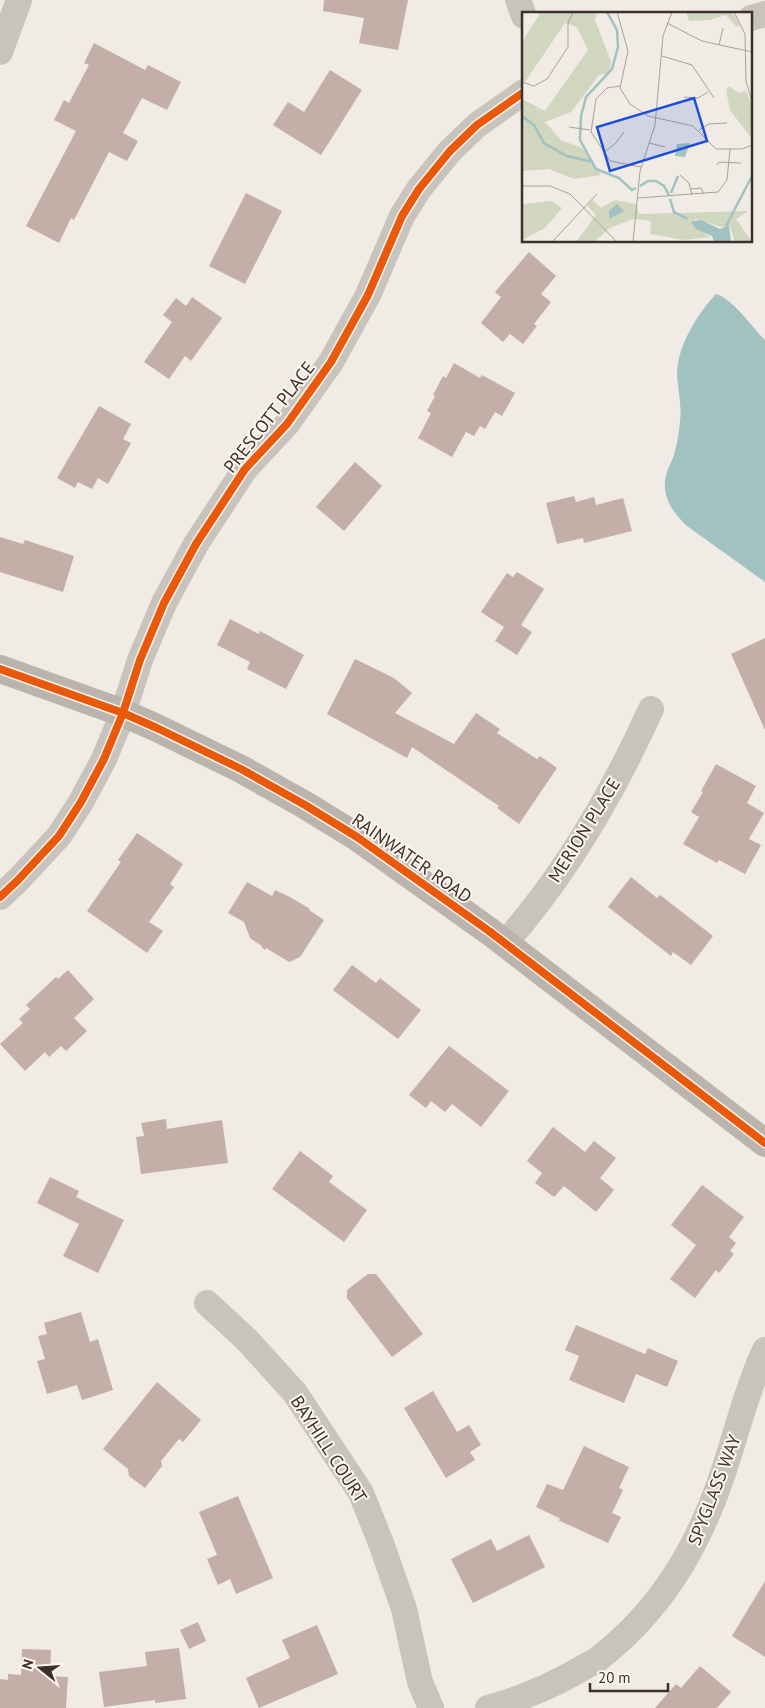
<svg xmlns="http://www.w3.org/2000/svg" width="765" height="1708" viewBox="0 0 765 1708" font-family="'PT Sans',sans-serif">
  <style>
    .water { fill: #a1c2c1 }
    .building { fill: #c3afa7 }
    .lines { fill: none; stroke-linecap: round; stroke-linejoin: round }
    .street { stroke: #c9c3be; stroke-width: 26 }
    .secondary { stroke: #bab3ae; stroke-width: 28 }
    .cycleway-casing { stroke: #fbf5ee; stroke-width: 11 }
    .cycleway { stroke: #e8590c; stroke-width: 8 }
    .labels { text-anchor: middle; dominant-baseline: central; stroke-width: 4; stroke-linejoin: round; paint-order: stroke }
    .street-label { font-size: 18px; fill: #3b302b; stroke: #fbf5ee }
    .inset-river { fill: none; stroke: #a1c2c1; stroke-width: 2.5 }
    .inset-road { fill: none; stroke: #a8a09b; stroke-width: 1 }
    .view { fill: #1d4ed8; fill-opacity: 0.15; stroke: #1d4ed8; stroke-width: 2.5 }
    .inset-edge { fill: none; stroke: #3b302b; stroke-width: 2.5 }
  </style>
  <rect width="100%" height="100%" fill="#f0ebe5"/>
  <!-- water -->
  <path class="water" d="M716,294C733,299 752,327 765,340V582L687,526C673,513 661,496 666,476C668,467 673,460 675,451C678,441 679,430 680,421C682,406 678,390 677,375C677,347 697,314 716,294Z"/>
  <!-- building -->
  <g class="building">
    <path d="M324,0H408L398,50L359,43L364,18L323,11Z"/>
    <path d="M94,43L145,70L148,65L181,82L167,110L142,98L123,133L138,141L127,161L109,152L74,220L71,218L59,243L26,226L76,131L54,120L64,100L69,103L89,65L84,63Z"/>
    <path d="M330,70L362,90L321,155L273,125L288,102L304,112Z"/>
    <path d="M246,193L282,211L245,284L209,266Z"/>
    <path d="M529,252L556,276L541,294L551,302L534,324L537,326L523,344L510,334L503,342L481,323L501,297L495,292Z"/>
    <path d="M192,297L222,318L191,361L185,356L169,379L144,362L172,322L163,315L176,298L186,306Z"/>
    <path d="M454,363L480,378L482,375L515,393L502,416L495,412L485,429L480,426L474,436L466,432L452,457L418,438L431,413L427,411L435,396L433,395L443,376L446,378Z"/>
    <path d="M99,406L131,424L123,439L131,443L108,484L98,478L92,489L78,482L75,488L57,478Z"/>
    <path d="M355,462L382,486L344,531L316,507Z"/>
    <path d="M574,496L576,502L594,497L596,505L623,498L632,531L584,543L583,538L557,544L546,503Z"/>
    <path d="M0,537L23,544L25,540L74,556L63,592L0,572Z"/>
    <path d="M517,572L544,589L521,625L532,632L517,655L495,641L504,627L481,612L507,573L513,577Z"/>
    <path d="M230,619L259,634L260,631L304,655L286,689L247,669L250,662L217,645Z"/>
    <path d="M765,638V730L731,654Z"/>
    <path d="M355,659L394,678L412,693L395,713L454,744L476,713L500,729L497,733L537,759L540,756L557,768L519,824L497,808L499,806L412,747L407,758L327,714Z"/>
    <path d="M716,764L756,786L747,803L764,813L749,839L761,845L745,874L719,860L717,863L683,844L699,817L691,812L703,792L701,791Z"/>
    <path d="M137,833L183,864L170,884L174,887L149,922L163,931L147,953L87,911L121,862L118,860Z"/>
    <path d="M631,877L657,898L660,895L713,936L691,965L673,952L671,956L608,907Z"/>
    <path d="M247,882L272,896L275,890L290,897L310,909L309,910L324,920L300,957L289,962L266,948L265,950L261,947L262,946L250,938L244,922L228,913Z"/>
    <path d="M352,965L376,983L380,978L421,1010L398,1039L333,990Z"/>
    <path d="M68,970L94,999L74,1018L87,1031L66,1051L61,1046L49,1057L45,1052L25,1071L0,1044L23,1023L19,1019L30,1009L26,1005L56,977L58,979Z"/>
    <path d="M449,1046L509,1091L481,1127L452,1104L445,1112L431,1101L426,1108L409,1095Z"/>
    <path d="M166,1119L167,1129L222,1120L228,1163L141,1174L136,1137L144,1136L141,1123Z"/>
    <path d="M553,1127L585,1152L594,1141L616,1158L600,1178L614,1190L596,1212L564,1186L554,1197L535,1183L542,1173L527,1161Z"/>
    <path d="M300,1151L333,1176L329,1182L367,1210L344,1242L272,1189Z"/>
    <path d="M50,1177L79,1191L76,1197L124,1220L98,1273L63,1256L79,1224L37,1203Z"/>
    <path d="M702,1185L744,1217L729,1237L736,1243L730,1251L734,1254L719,1273L716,1270L695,1298L670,1279L696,1245L671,1225Z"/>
    <path d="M368,1274H376L423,1334L392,1357L347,1298V1290Z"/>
    <path d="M81,1312L90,1342L98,1339L113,1390L82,1400L77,1385L47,1394L37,1361L45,1359L38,1336L47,1334L44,1323Z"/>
    <path d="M576,1325L645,1354L648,1348L678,1361L667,1387L636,1374L624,1403L569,1380L579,1356L565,1350Z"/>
    <path d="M157,1382L201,1420L183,1442L179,1439L161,1461L162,1466L145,1488L129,1476L128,1469L103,1449Z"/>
    <path d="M433,1391L457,1432L469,1425L481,1445L470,1452L475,1460L446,1478L404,1408Z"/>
    <path d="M584,1446L629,1467L619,1488L623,1490L612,1513L621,1517L608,1543L558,1520L561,1519L536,1507L547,1484L563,1490Z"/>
    <path d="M238,1496L273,1578L236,1594L230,1579L218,1585L207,1559L217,1555L199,1512Z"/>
    <path d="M529,1535L545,1567L473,1603L451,1559L491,1539L497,1551Z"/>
    <path d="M765,1581V1657L732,1636Z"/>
    <path d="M198,1622L206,1641L189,1649L180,1630Z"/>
    <path d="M317,1625L338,1674L259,1708L246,1678L290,1658L282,1640Z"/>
    <path d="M179,1648L186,1699L155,1703V1700L104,1707L99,1672L147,1666L145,1652Z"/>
    <path d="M22,1649L51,1650L50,1676L68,1677L66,1708H0V1679L8,1680V1674L21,1675Z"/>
    <path d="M700,1666L731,1692L717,1708H655L676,1684L681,1688Z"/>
  </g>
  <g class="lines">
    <!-- street -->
    <g class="street">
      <path d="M518,0L524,16"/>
      <path d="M751,18L765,14"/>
      <path d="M0,52L19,0"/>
      <path d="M0,897L18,880L59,836L81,802L104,759L123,713L140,660L164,603L196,544L245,469L287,424L331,362L368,295L402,216L419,189L450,151L477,125L524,92"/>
      <path d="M505,943C566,874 613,793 651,709"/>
      <path d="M207,1303L247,1340L295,1393L361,1493L381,1543L404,1609L420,1682L431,1708"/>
      <path d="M488,1708C520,1699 550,1687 579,1670C585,1666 593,1663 598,1659C659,1612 696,1551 721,1479C736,1436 746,1391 765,1350"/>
    </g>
    <!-- secondary -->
    <path class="secondary" d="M0,669L123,713L157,728L241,769L305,805L357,837L489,931L765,1143"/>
    <!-- cycleway casing -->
    <g class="cycleway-casing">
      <g id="cycleway">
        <path d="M0,669L123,713L157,728L241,769L305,805L357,837L489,931L765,1143"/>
        <path d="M0,897L18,880L59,836L81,802L104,759L123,713L140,660L164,603L196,544L245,469L287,424L331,362L368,295L402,216L419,189L450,151L477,125L524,92"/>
      </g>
    </g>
    <!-- cycleway -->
    <use href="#cycleway" class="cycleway"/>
  </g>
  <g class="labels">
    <!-- street labels -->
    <g class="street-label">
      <text transform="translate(269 417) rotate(-52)">PRESCOTT PLACE</text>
      <text transform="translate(584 830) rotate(-58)">MERION PLACE</text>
      <text transform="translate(412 858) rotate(35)">RAINWATER ROAD</text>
      <text transform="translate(329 1449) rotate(57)">BAYHILL COURT</text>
      <text transform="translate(714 1490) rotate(-69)">SPYGLASS WAY</text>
    </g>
  </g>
  <!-- overview -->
  <g transform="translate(522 12)">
    <rect width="230" height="230" fill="#f0ebe5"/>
    <path d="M19,0H75L73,8L89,49L88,61L77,63L49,100L23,110L39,128L60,136L79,163L52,167L27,157L0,159V87L23,99L66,38L55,15L43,11L3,70L0,68V30ZM164,0H210L218,13L215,15L204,3L188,8L167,9ZM207,74L217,81L224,79L230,93V127L208,98L204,78ZM71,188L79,196L93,188L114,192L117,202L226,199L214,207L230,230H213L208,214L199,215L175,207L167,209L188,225L163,228L128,222L129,209L111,207L88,216L72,230H54L74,203L65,193ZM30,189L40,196L23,216L0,228V192Z" fill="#d1d6bf"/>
    <path d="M168,131L163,145L153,144L155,132ZM95,192L102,199L87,207V199ZM179,208L198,217L207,213L209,230H192L190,224L174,217L168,209Z" fill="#a1c2c1"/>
    <path class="inset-river" d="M85,0L95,18L96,35L90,57L64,85L59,104L58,128L74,157L97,166L110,178L114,176M0,104L12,113L22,131L45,144L71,150M118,174L126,169H134L142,174L147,183M149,181L156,164M148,187L152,200L166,207M204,214L230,164"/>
    <path class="inset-road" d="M95,0L106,39L98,76L108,92L126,104L171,114L194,137H220L230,133M212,0L223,22L224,69L230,90M145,11L180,29L230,40M197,33L201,16M140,44L170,53L192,86M0,70L12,74L25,67L46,35V11L51,0M98,74L85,76L74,87L69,120L88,149L119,155M162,85L176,86L186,80M47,115L68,118M177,118L187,112L205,111M127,131L143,135M82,140L93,132L102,120M195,153L197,150L219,151M158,163L167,171L170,183M0,174H28L48,182L95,230M169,177L179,176L182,182M116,186L196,180L205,168L208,137M30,230L75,182M111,230L118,159L133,113L141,24L150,0"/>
    <path class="view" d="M172,86L185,129L88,159L75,115Z"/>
    <rect width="230" height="230" class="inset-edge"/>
  </g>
  <!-- north arrow -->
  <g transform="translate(40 1668) rotate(287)" stroke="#fbf5ee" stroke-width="4" paint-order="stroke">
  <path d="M0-4L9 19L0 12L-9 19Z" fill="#3b302b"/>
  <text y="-8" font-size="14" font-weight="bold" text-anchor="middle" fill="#3b302b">N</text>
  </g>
  <!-- scale -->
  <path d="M590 1683v8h78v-8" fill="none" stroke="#3b302b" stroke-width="2.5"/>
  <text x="598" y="1683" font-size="15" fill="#3b302b" stroke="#fbf5ee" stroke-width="4" paint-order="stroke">20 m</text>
</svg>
